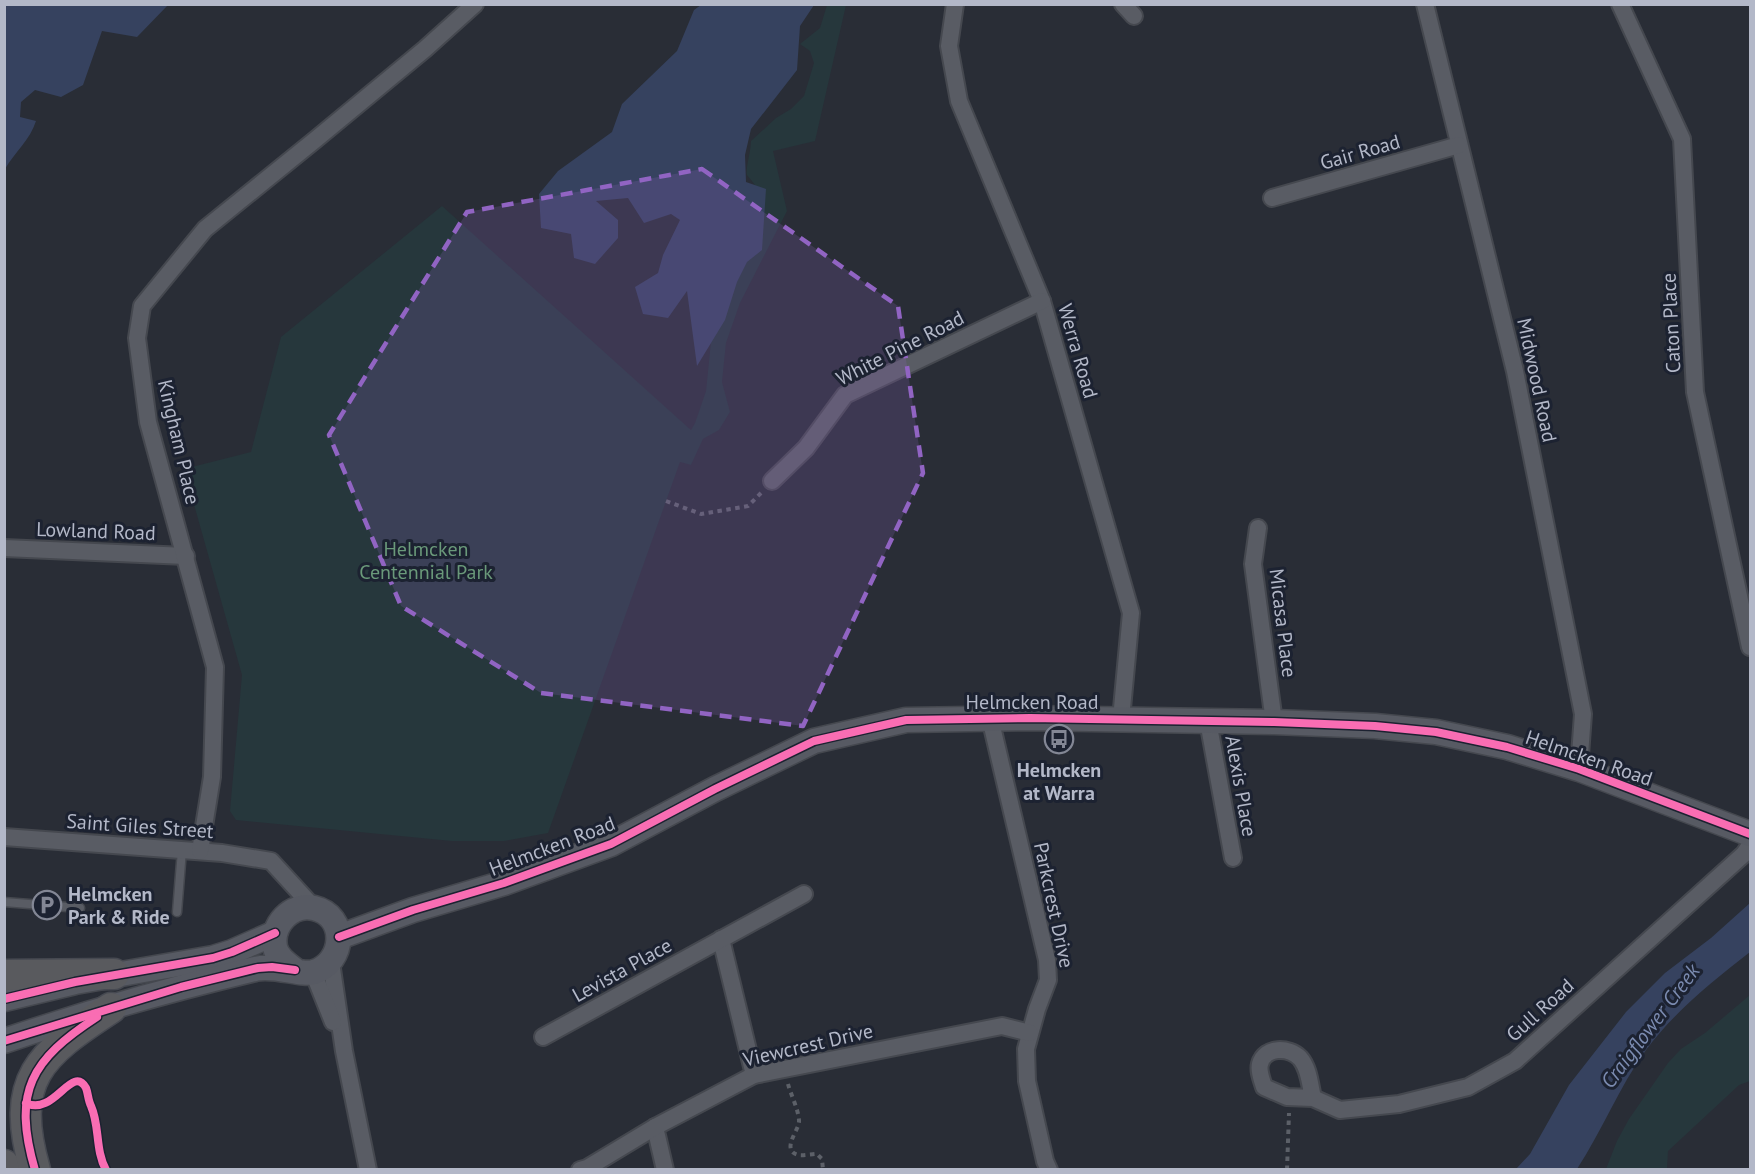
<svg xmlns="http://www.w3.org/2000/svg" width="1755" height="1174" viewBox="0 0 1755 1174" font-family="'PT Sans',sans-serif">
  <style>
    .green { fill: #26373c }
    .water { fill: #36425f }
    .lines { fill: none; stroke-linecap: round; stroke-linejoin: round }
    .service-casing { stroke: #45484f; stroke-width: 11 }
    .minor-casing { stroke: #45484f; stroke-width: 20 }
    .secondary-casing { stroke: #45484f; stroke-width: 27 }
    .motorway-casing { stroke: #464951; stroke-width: 33 }
    .path { stroke: #5c6068; stroke-width: 4; stroke-dasharray: 4.5 4.5; stroke-linecap: butt }
    .service { stroke: #595c64; stroke-width: 8 }
    .minor { stroke: #595c64; stroke-width: 16 }
    .secondary { stroke: #575a63; stroke-width: 24 }
    .motorway { stroke: #595a5e; stroke-width: 30 }
    .cycleway-casing { stroke: #1c2231; stroke-width: 11 }
    .cycleway { stroke: #f96db3; stroke-width: 8 }
    .marked { fill: #9164c3; fill-opacity: 0.2; stroke: #9164c3; stroke-width: 4.5; stroke-dasharray: 12 8; stroke-linejoin: round }
    .labels { text-anchor: middle; dominant-baseline: central; stroke-width: 6; stroke-linejoin: round; paint-order: stroke }
    .street-label { font-size: 20px; fill: #b3b8c8; stroke: #1c2231 }
    .park-label { font-size: 20px; fill: #6a997a; stroke: #1c2231 }
    .poi-label { font-size: 20px; font-weight: bold; fill: #b3b8c8; stroke: #1c2231 }
    .water-label { font-size: 21px; font-style: italic; fill: #7b8bb0; stroke: #1c2231 }
  </style>
  <rect width="100%" height="100%" fill="#292d36"/>
  <!-- green -->
  <g class="green">
    <path d="M827,5H846L815,141L773,151L787,211L740,303L726,343L722,382L730,412L719,430L703,439L691,465L680,462L548,833L504,841H452L236,820L230,811L242,675L184,469L251,452L281,337L442,206L691,430L695,423L706,391L711,341L756,187C754,183 750,179 747,175C745,170 751,151 751,141L776,118L791,109L804,96L814,63L810,51L800,44L820,28Z"/>
    <path d="M1750,995V1081L1739,1085L1668,1151L1667,1169H1606L1617,1141L1629,1119L1668,1063L1681,1049L1705,1033Z"/>
  </g>
  <!-- water -->
  <g class="water">
    <path d="M5,4L168,5L137,37L102,31L83,85L61,97L35,90L21,102L20,117L36,121C30,140 15,152 5,169Z"/>
    <path d="M701,5H814L800,26L797,70L751,129L745,155L746,182L766,189L762,250L747,262L737,282L725,320L697,366L687,291L668,318L643,314L635,287L658,273L663,255L680,220L671,214L644,223L628,198L596,201L618,220V238L595,264L574,258L571,234L541,228L539,194L558,171L612,132L622,104L677,51L694,10Z"/>
    <path d="M1750,903V952C1713,981 1675,1011 1646,1050C1619,1087 1602,1131 1577,1169H1516L1530,1154L1569,1085L1626,1012L1665,973L1711,938Z"/>
  </g>
  <g class="lines">
    <!-- service casing -->
    <g class="service-casing">
      <g id="service">
        <path d="M4,902L80,908"/>
        <path d="M177,912L182,850"/>
      </g>
    </g>
    <!-- minor casing -->
    <g class="minor-casing">
      <g id="minor">
        <path d="M955,4L949,46L959,101L1042,301L1131,613L1121,719"/>
        <path d="M1123,4L1134,16"/>
        <path d="M1425,4L1515,371L1583,714L1579,769"/>
        <path d="M1620,4L1682,139L1695,392L1750,647"/>
        <path d="M1272,198L1459,145"/>
        <path d="M772,481L806,448L845,395L1042,301"/>
        <path d="M1258,528L1253,564L1274,722"/>
        <path d="M4,548L186,556"/>
        <path d="M990,718L1047,960L1048,980L1037,1009L1026,1049L1027,1081L1045,1161L1049,1170"/>
        <path d="M1208,721L1233,858"/>
        <path d="M4,837L222,853L271,861L314,908"/>
        <path d="M200,851L212,777L215,667L148,422L137,338L142,306L205,229L315,140L425,49L475,4"/>
        <path d="M721,939L754,1075"/>
        <path d="M331,962L344,1051L368,1170"/>
        <path d="M313,972L333,1022"/>
        <path d="M543,1037L804,894"/>
        <path d="M1313,1098C1310,1085 1309,1068 1300,1058C1289,1047 1265,1046 1260,1064C1258,1071 1262,1080 1264,1087L1287,1097L1313,1098L1340,1110L1399,1104L1468,1087L1515,1061L1744,854L1750,845"/>
        <path d="M655,1127L665,1170"/>
        <path d="M580,1170L587,1168L655,1127L754,1075L1002,1026L1030,1033"/>
      </g>
    </g>
    <!-- secondary casing -->
    <g class="secondary-casing">
      <g id="secondary">
        <path d="M339,937L413,910L504,883L611,844L715,789L814,741L906,720L1030,718L1274,722L1375,726L1436,732L1507,747L1579,769L1750,834"/>
        <path d="M4,999L75,982L213,958L232,952L275,933"/>
        <path d="M4,1041C86,1013 171,989 255,969C274,964 302,976 314,972C345,962 348,916 314,908C291,903 271,925 275,947C277,958 287,964 295,970"/>
      </g>
    </g>
    <!-- motorway casing -->
    <g class="motorway-casing">
      <g id="motorway">
        <path d="M4,975L114,974"/>
        <path d="M4,1165L8,1170"/>
        <path d="M35,1170C9,1079 39,1055 111,1008"/>
      </g>
    </g>
    <!-- path -->
    <g class="path">
      <path d="M666,501L701,514L748,506L761,493"/>
      <path d="M788,1084C791,1095 799,1111 799,1121C800,1129 780,1150 798,1155C803,1156 812,1154 817,1154L822,1159L823,1170"/>
      <path d="M1287,1170L1289,1113"/>
    </g>
    <!-- service -->
    <use href="#service" class="service"/>
    <!-- minor -->
    <use href="#minor" class="minor"/>
    <!-- secondary -->
    <use href="#secondary" class="secondary"/>
    <!-- motorway -->
    <use href="#motorway" class="motorway"/>
    <!-- cycleway casing -->
    <g class="cycleway-casing">
      <g id="cycleway">
        <path d="M339,937L413,910L504,883L611,844L715,789L814,741L906,720L1030,718L1274,722L1375,726L1436,732L1507,747L1579,769L1750,834"/>
        <path d="M4,999L75,982L213,958L232,952L275,933"/>
        <path d="M4,1041L181,987L258,968L272,967L295,970"/>
        <path d="M26,1103C54,1117 72,1063 86,1088C88,1093 88,1100 91,1106C100,1126 95,1150 106,1170"/>
        <path d="M35,1170C12,1091 31,1060 97,1017"/>
      </g>
    </g>
    <!-- cycleway -->
    <use href="#cycleway" class="cycleway"/>
  </g>
  <!-- marked area -->
  <path class="marked" d="M702,169L898,306L923,473L803,726L541,693L401,606L329,435L467,212Z"/>
  <!-- icons -->
  <defs>
    <g id="bus-ring" transform="scale(1.5)"><circle r="9.5" fill="#1c2231" stroke="#838795" stroke-width="1.5"/><path d="M-5-6H5V4H4V6H2V4H-2V6H-4V4H-5ZM-3.5-4V0h7V-4ZM-3.5 1.2v1.5H-2V1.2ZM2 1.2v1.5H3.5V1.2Z" fill="#838795"/></g>
    <g id="parking-ring" transform="scale(1.5)"><circle r="9.5" fill="#1c2231" stroke="#838795" stroke-width="1.5"/><path d="M-3.5-5.5H1a3.5 3.5 0 0 1 0 7H-1V5.5H-3.5ZM-1-3.4V-.6H.8a1.4 1.4 0 0 0 0-2.8Z" fill="#838795"/></g>
  </defs>
  <g fill-rule="evenodd">
    <use href="#bus-ring" x="1059" y="739"/>
    <use href="#parking-ring" x="47" y="905"/>
  </g>
  <g class="labels">
    <!-- street labels -->
    <g class="street-label">
      <text transform="translate(1360 152) rotate(-16)">Gair Road</text>
      <text transform="translate(1671 323) rotate(-93)">Caton Place</text>
      <text transform="translate(900 348) rotate(-27)">White Pine Road</text>
      <text transform="translate(1078 351) rotate(74)">Werra Road</text>
      <text transform="translate(1537 380) rotate(78)">Midwood Road</text>
      <text transform="translate(179 442) rotate(77)">Kingham Place</text>
      <text transform="translate(96 531) rotate(2)">Lowland Road</text>
      <text transform="translate(1283 623) rotate(83)">Micasa Place</text>
      <text x="1032" y="702">Helmcken Road</text>
      <text transform="translate(1589 758) rotate(19)">Helmcken Road</text>
      <text transform="translate(1241 786) rotate(80)">Alexis Place</text>
      <text transform="translate(140 826) rotate(4)">Saint Giles Street</text>
      <text transform="translate(552 846) rotate(-21)">Helmcken Road</text>
      <text transform="translate(1054 905) rotate(78)">Parkcrest Drive</text>
      <text transform="translate(622 970) rotate(-29)">Levista Place</text>
      <text transform="translate(1540 1010) rotate(-42)">Gull Road</text>
      <text transform="translate(808 1045) rotate(-13)">Viewcrest Drive</text>
    </g>
    <!-- park labels -->
    <g class="park-label">
      <text x="426" y="549">Helmcken<tspan x="426" dy="23">Centennial Park</tspan></text>
    </g>
    <!-- poi labels -->
    <g class="poi-label">
      <text x="1059" y="770">Helmcken<tspan x="1059" dy="23">at Warra</tspan></text>
      <text x="68" y="894" text-anchor="start">Helmcken<tspan x="68" dy="23">Park &amp; Ride</tspan></text>
    </g>
    <!-- water labels -->
    <g class="water-label">
      <text transform="translate(1650 1026) rotate(-53)">Craigflower Creek</text>
    </g>
  </g>
  <!-- border -->
  <rect width="1755" height="1174" fill="none" stroke="#b3b8c8" stroke-width="12"/>
</svg>
